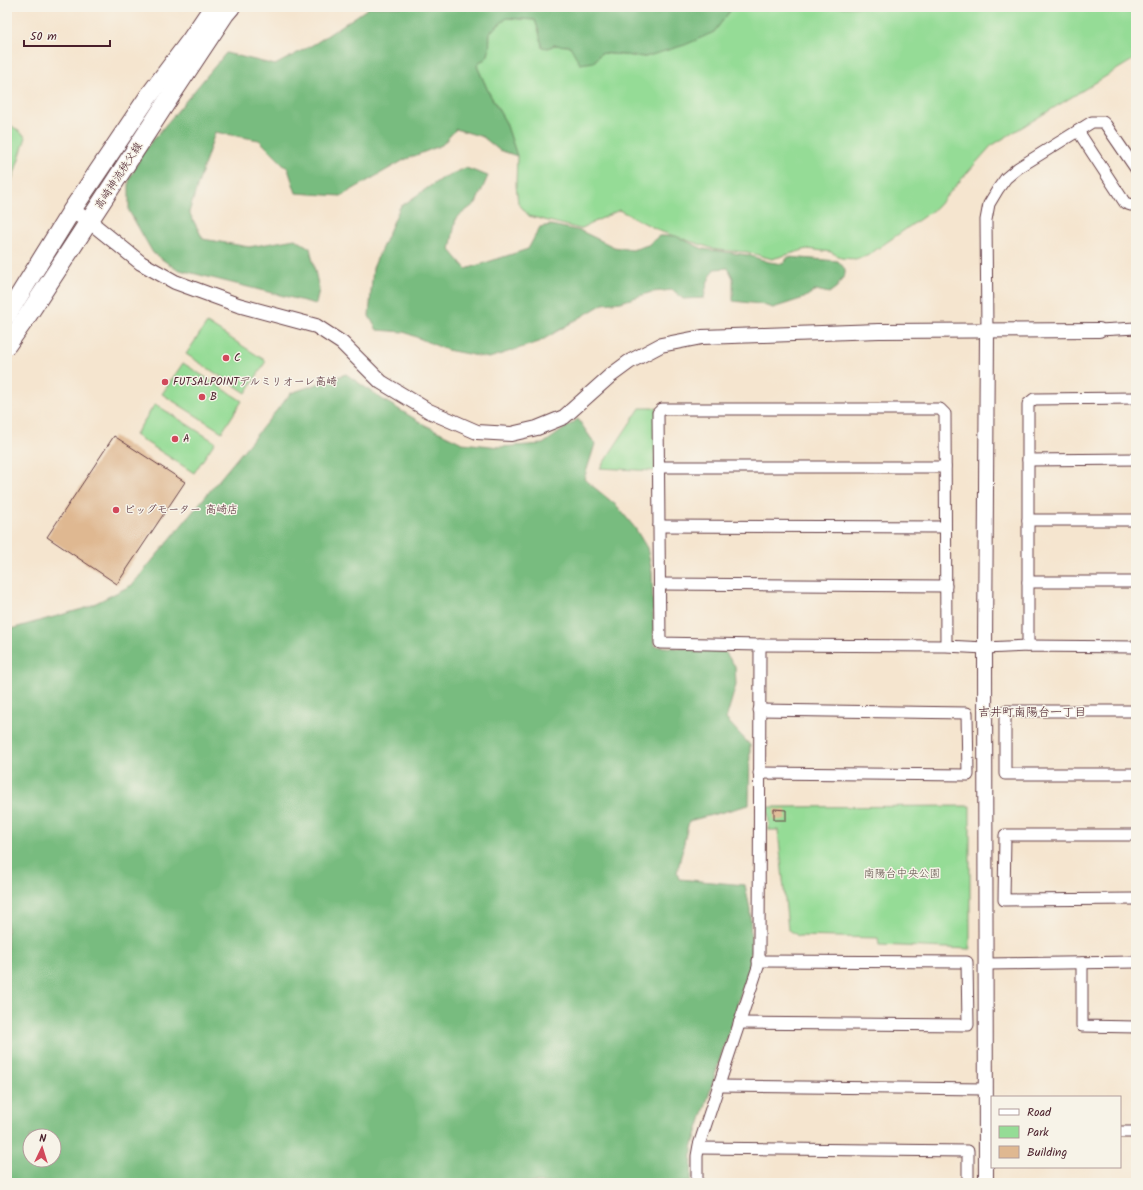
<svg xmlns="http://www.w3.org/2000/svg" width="1143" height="1190" viewBox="0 0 1143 1190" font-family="Kalam,'Klee One',sans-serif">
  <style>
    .green { fill: #95dc96; stroke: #707e60 }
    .forest { fill: #78bc7f; stroke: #616e55; fill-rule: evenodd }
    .building { fill: #dfb891 }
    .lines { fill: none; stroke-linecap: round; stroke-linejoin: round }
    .minor-casing { stroke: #643d44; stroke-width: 13 }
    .tertiary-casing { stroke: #643d44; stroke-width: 16 }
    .primary-casing { stroke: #643d44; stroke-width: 20 }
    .minor { stroke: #fff; stroke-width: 11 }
    .tertiary { stroke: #fff; stroke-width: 14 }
    .primary { stroke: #fff; stroke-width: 18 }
    .poi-dot { fill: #d1495b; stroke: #f7f3e8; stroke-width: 1.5 }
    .labels { text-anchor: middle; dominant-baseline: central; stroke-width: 3; stroke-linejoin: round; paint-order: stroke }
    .street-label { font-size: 11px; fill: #4a1f2b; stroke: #f7f3e8 }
    .poi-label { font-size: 11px; fill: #4a1f2b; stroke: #f7f3e8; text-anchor: start }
    .park-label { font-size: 11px; fill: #5d4e46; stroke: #f7f3e8 }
    .neighbourhood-label { font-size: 12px; fill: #4a1f2b; stroke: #f7f3e8 }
  </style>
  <rect width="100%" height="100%" fill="#f7f3e8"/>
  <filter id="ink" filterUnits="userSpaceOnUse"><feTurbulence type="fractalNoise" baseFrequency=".025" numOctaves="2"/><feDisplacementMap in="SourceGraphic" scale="8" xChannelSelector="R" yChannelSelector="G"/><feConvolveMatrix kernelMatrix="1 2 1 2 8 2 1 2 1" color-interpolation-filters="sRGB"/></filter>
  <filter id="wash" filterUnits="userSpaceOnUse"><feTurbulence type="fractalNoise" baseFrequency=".012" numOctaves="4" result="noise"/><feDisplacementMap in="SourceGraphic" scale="16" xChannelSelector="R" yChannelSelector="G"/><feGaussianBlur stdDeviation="0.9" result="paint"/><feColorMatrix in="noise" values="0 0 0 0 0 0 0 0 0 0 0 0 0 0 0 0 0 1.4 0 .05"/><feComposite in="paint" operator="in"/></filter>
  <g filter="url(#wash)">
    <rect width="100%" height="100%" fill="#f5e5cf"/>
    <!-- green -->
    <g class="green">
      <path d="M733,7H1136V58L991,146L936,208L867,256L855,259L841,258L831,252L807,249L772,259L747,252L717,250L662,232L619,210L580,229L529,216L518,203L516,185L517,156L506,123L489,93L477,66C480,59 482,62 486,58C491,53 489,38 490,32L507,18L535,20L539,32L548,48L554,45L570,46L594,62L601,53L645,57L714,32Z"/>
      <path d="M7,122L26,137L9,190L7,192Z"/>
      <path d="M207,323L266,361L246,393L186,354Z"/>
      <path d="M183,363L242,401L222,432L162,394Z"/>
      <path d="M155,404L215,442L194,473L135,435Z"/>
      <path d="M640,408H657L655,471L600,468Z"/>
      <path d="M970,806V949L879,945L878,938L798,936L788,929L778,830H769L768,807Z"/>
    </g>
    <!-- forest -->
    <g class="forest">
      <path d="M370,7H733L714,32L685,45L645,57L601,53L594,62L580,64L570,46L554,45L548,48L542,47L539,32L535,20L507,18L490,32C489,38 491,54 486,58C482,62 480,59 477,66L489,93L506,123L517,156L499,150L483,137L456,129L442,145L404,160L341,196L296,193L288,169L259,140L215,132L189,212L203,239L249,247L295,239L310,248L319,289L316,304L176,269L153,253L129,211V180L143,152L226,53L275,65L316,43Z"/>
      <path d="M466,168L488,176L476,203L456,218L450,250L466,269L528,249L540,227L551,225L581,231L614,247L632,250L648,245L659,236H676L703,249L748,255L769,262L783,264L788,257L838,261L845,269V274L837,287L829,293L816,290L804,298L773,308L760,304L733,301V278L728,268L714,269L707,283L704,298L683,299L673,290L652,292L621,302L603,304L539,342L489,358L447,350L404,332L377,330L369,316L373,268L400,207L442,178Z"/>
      <path d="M346,374L385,401L425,425L462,443L500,447L543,444L578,419L595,444L584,479L617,506L635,528L647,548L652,572L654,646L725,652L735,666L736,685L726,719L750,745L749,805L689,821L677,873L679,879L745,885L750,909L751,941L750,964L692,1148L691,1183H7V630L86,608L132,585L291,393ZM30,1136H54V1160H30Z"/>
    </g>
    <g id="blocks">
      <!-- building -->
      <g class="building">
        <path d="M114,436L185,482L117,584L47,537Z"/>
        <path d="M774,809L786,810V820H774Z"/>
      </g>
    </g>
  </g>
  <g filter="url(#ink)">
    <use href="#blocks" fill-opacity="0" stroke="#643d44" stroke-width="1"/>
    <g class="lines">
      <!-- minor casing -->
      <g class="minor-casing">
        <g id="minor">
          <path d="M1078,131L1125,203L1131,205L1136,203"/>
          <path d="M1099,330L1136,328"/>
          <path d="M987,331L986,220L989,204L998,189L1006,178L1018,168L1092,122H1103L1106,125L1136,169"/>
          <path d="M1028,460L1136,459"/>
          <path d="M659,467H945"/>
          <path d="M1028,520H1136"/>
          <path d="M659,526L945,527"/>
          <path d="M1028,582H1136"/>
          <path d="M660,584L946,586"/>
          <path d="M946,646L945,414L940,409H662L658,413L660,643L760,645L946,646L985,648L1028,646L1136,647"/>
          <path d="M1028,646V404L1034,399L1136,398"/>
          <path d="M1136,711H1005V774H1136"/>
          <path d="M759,773L968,775L967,713L759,710"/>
          <path d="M1136,835H1005L1004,900L1136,899"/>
          <path d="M1082,963V1026L1136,1027"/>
          <path d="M987,964L1136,962"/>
          <path d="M739,1023L968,1025L967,962L758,961"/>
          <path d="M719,1086L986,1089"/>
          <path d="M1120,1132H1136"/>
          <path d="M699,1148L968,1151V1183"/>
          <path d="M697,1183V1156L699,1145L758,967L759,954L760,645"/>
        </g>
      </g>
      <!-- tertiary casing -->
      <g class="tertiary-casing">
        <g id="tertiary">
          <path d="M72,210L89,221L141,263L175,282L238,305L316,326L342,343L381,382L429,411L477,432L511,434L537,428L564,417L610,376L629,362L661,345L702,337L879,331L1099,330"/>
          <path d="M986,1183L985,648L987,331"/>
        </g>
      </g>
      <!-- primary casing -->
      <g class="primary-casing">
        <g id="primary">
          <path d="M7,315L72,210L148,97L190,41L213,7"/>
          <path d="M7,345L26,318L164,106L225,14L231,7"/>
        </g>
      </g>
      <!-- minor -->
      <use href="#minor" class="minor"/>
      <!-- tertiary -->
      <use href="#tertiary" class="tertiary"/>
      <!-- primary -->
      <use href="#primary" class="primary"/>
    </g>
  </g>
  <!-- markers -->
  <g class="poi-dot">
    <circle cx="226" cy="358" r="4"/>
    <circle cx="165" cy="382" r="4"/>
    <circle cx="202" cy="397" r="4"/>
    <circle cx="175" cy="439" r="4"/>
    <circle cx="116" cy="510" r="4"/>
  </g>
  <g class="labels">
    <!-- street labels -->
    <g class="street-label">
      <text transform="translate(119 176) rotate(-57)">高崎神流秩父線</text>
    </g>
    <!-- poi labels -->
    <g class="poi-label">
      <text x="234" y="358">C</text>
      <text x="173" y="382">FUTSALPOINTデルミリオーレ高崎</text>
      <text x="210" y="397">B</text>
      <text x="183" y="439">A</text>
      <text x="124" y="510">ビッグモーター 高崎店</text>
    </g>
    <!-- park labels -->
    <g class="park-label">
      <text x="902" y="874">南陽台中央公園</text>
    </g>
    <!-- neighbourhood labels -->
    <g class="neighbourhood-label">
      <text x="1032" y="712">吉井町南陽台一丁目</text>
    </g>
  </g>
  <!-- margin -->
  <rect width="1143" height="1190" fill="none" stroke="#f7f3e8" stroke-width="24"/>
  <!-- legend -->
  <rect x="991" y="1096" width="130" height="72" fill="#f7f3e8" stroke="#b29e9c"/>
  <rect x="999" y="1109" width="20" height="6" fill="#ffffff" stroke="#b29e9c"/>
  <text x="1027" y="1116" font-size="12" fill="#4a1f2b">Road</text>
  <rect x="999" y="1126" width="20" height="12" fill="#95dc96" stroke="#b29e9c"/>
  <text x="1027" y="1136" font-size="12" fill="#4a1f2b">Park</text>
  <rect x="999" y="1146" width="20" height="12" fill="#dfb891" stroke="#b29e9c"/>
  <text x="1027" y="1156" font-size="12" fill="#4a1f2b">Building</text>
  <!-- north arrow -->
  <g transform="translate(42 1148) rotate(4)"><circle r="19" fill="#f7f3e8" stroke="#b29e9c"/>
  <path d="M0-3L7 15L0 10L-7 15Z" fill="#d1495b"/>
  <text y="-6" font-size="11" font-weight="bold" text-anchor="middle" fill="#4a1f2b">N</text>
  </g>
  <!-- scale -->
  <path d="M24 40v6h86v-6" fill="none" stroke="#4a1f2b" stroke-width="2"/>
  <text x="30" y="40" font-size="12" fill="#4a1f2b" stroke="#f7f3e8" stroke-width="3" paint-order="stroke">50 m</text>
</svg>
